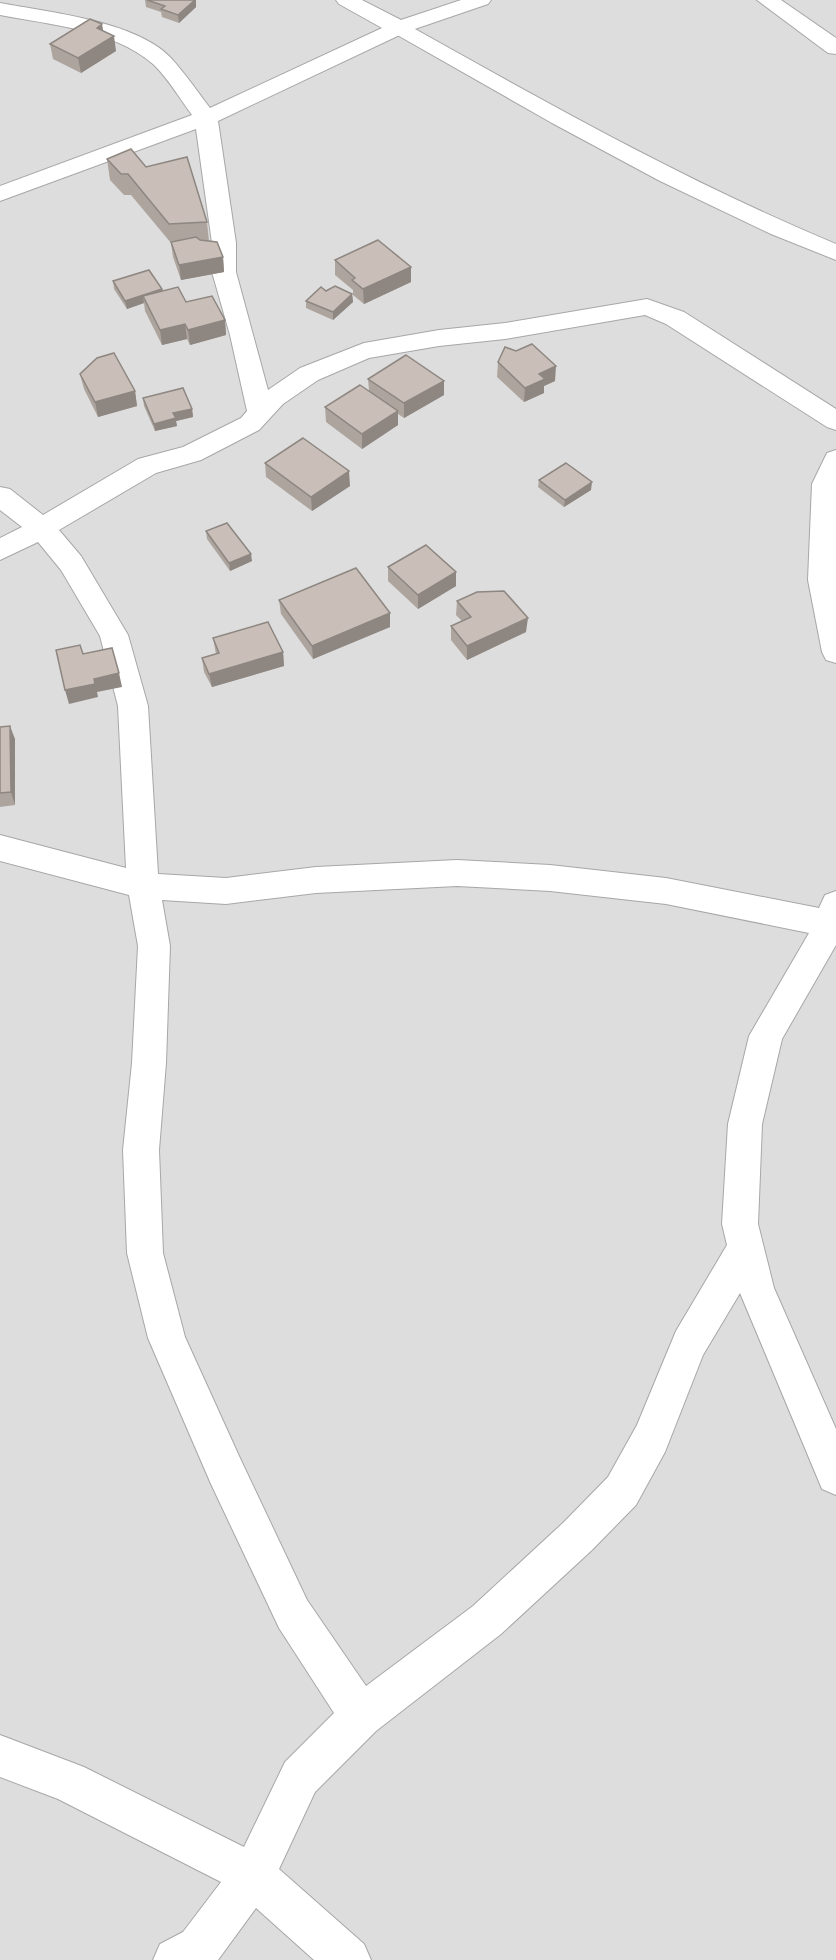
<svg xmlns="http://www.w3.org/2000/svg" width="836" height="1960" viewBox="0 0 836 1960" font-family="'Source Sans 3',sans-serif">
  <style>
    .residential { fill: #dedddd }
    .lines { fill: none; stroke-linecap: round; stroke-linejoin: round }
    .minor-casing { stroke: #a7a7a7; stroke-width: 2 }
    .tertiary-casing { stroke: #a7a7a7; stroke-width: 2 }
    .minor { fill: #fff; fill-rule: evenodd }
    .tertiary { fill: #fff; fill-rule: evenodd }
    .wall { fill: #ada49e }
    .shaded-wall { fill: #8d8681 }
    .building { fill: #c9bfb8; stroke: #8d8681; stroke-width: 1.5 }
  </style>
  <rect width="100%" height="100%" fill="#f1ede5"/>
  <!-- residential -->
  <rect class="residential" x="0" y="0" width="836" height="1960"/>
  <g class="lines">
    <!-- minor casing -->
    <g class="minor-casing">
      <g id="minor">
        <path d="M336,0H362L401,20L461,0H491L488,4L406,32L218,121L236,243V272L268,390L300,368L364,343L439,330L505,323L647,299L684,312L836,409V430L827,427L666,324L645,315L505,339L439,346L369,358L318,380L283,404L259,430L201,460L156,473L59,530L81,556L128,635L148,706L158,874L226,878L316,867L457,860L550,865L666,878L819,908L825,895L836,891V945L782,1039L762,1124L758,1224L774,1288L836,1429V1495L822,1489L740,1293L703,1355L665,1452L636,1505L592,1550L501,1634L376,1731L315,1792L279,1869L364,1944L371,1960H314L256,1908L218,1960H153L160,1944L183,1932L221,1882L58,1799L0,1777V1735L84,1767L244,1847L285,1762L334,1713L279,1628L211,1484L148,1338L127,1253L123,1150L132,1063L138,946L129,895L0,861V835L126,868L118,706L100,636L61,570L38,542L0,560V538L22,527L0,510V487L10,489L43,515L138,459L183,447L241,418L247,411L230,335L212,272V243L196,129L0,201V186L192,115C180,99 168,78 153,64C112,29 51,25 0,15V3C48,12 135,21 170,57C184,72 197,91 210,108L382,28L339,4ZM457,886L550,891L666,904L809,933L749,1036L728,1124L722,1224L727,1245L676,1331L637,1425L608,1477L564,1522L473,1606L366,1686L307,1600L239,1456L185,1337L163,1253L159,1150L166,1063L170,946L162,900L226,904L316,893Z"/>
        <path d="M757,0H781L836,38V54L828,53Z"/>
        <path d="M836,450V663L826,660L822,652L808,580L812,484L827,453Z"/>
      </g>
    </g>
    <!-- tertiary casing -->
    <g class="tertiary-casing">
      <path id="tertiary" d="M399,22L406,24C547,103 687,182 836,244V260L771,234L660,181L552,123L392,32L388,28L392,24Z"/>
    </g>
    <!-- minor -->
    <use href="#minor" class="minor"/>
    <!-- tertiary -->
    <use href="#tertiary" class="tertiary"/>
  </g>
  <!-- wall -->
  <g class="wall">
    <path d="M145,0H196V7L179,23L162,17L161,12L146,7Z"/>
    <path d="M102,24L103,31L116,51L81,73L53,59L50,44Z"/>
    <path d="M107,159L146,167L207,222L209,241L223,257L224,272L181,280L173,257L171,243L131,195H124L110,180Z"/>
    <path d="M335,260L411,267V282L364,304L353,295V290L335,275Z"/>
    <path d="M113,281L162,291L225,320L226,335L190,345L187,339L162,345L145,311L144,303L127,309L114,289Z"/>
    <path d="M326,291L352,294L353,302L333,320L306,308V301Z"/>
    <path d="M498,362L555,381L544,386V393L524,402L497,377Z"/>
    <path d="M80,374L135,391L137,406L98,417L84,389Z"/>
    <path d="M368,379L444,395L404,418L398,414V425L362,449L326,422L325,407L369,390Z"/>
    <path d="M143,398L192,409L193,417L176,421L177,426L155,431L144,406Z"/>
    <path d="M265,463L350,486L312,511L266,477Z"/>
    <path d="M539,480L591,490L564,507L538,487Z"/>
    <path d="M206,531L252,561L230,571L207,539Z"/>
    <path d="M388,567L456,586L418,609L388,581Z"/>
    <path d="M279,600L390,613V627L313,659L281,614Z"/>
    <path d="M457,601L526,632L467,660L451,640V626L462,621L456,615Z"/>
    <path d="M213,638L283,652L284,666L212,687L204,672L202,658L216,654Z"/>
    <path d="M0,727L15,739V805L0,807Z"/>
  </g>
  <!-- shaded-wall -->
  <g class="shaded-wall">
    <path d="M195,0H196V7L179,23L178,15Z"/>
    <path d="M102,24L104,39L97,28Z"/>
    <path d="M114,36L116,51L81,73L78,58Z"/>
    <path d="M223,257L224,272L181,280L179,265Z"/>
    <path d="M411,267V282L364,304L363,289Z"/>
    <path d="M162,289L163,297L143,296L144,303L127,309L125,301Z"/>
    <path d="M352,294L353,302L333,320V312Z"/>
    <path d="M225,320L226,335L190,345L188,330Z"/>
    <path d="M185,324L187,339L162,345L160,330Z"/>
    <path d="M556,366L555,381L544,386V393L524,402L525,388L539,374Z"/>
    <path d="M444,381V395L404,418V403Z"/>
    <path d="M135,391L137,406L98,417L95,402Z"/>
    <path d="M192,409L193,417L176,421L177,426L155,431L154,424L173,413Z"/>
    <path d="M398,411V425L362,449V434Z"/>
    <path d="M349,471L350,486L312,511L311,497Z"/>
    <path d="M592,482L591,490L564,507L565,500Z"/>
    <path d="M251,554L252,561L230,571L229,563Z"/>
    <path d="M456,572V586L418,609V595Z"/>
    <path d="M390,613V627L313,659L312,646Z"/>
    <path d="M528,618L526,632L467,660V646Z"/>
    <path d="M283,652L284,666L212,687L209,674Z"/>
    <path d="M119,673L122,687L97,692L98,697L69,704L65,690L94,679Z"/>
    <path d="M10,726L15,739V805L11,792Z"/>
  </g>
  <!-- building -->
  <g class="building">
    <path d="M147,0H195L178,15L161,9L165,6Z"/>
    <path d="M90,19L102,24L97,28L114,36L78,58L50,44Z"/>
    <path d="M131,149L146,167L187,157L207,222L169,224L128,174H121L107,159Z"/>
    <path d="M196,237L200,240L217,242L223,257L179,265L171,242Z"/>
    <path d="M378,240L411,267L363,289L352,280L355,278L335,260Z"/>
    <path d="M149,270L162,289L125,301L113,281Z"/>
    <path d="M335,286L352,294L333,312L306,301L321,287L326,291Z"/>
    <path d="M178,287L186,302L212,296L225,320L188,330L185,324L160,330L143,296Z"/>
    <path d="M532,344L556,366L539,374L545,379L525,388L498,362L505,347L516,351Z"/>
    <path d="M114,353L135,391L95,402L80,374L97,358Z"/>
    <path d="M406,355L444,381L404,403L368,379Z"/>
    <path d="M360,385L398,411L362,434L325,407Z"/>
    <path d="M183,388L192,409L173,413L176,418L154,424L143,398Z"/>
    <path d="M303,438L349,471L311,497L265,463Z"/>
    <path d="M566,463L592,482L565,500L539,480Z"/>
    <path d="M227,523L251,554L229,563L206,531Z"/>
    <path d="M426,545L456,572L418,595L388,567Z"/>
    <path d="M356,568L390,613L312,646L279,600Z"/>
    <path d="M504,591L528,618L467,646L451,626L471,617L457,601L477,592Z"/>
    <path d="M268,622L283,652L209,674L202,658L219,653L213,638Z"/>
    <path d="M80,645L83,654L112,648L119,673L94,679L95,684L65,690L56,650Z"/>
    <path d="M10,726L11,792L0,793V727Z"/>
  </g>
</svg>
